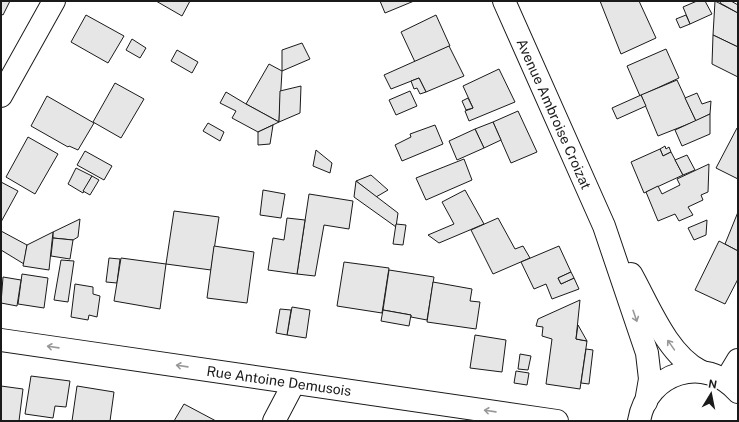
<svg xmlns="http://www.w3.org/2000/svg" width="739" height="422" viewBox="0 0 739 422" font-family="'Public Sans',sans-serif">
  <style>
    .building { fill: #e6e6e6; stroke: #1a1a1a }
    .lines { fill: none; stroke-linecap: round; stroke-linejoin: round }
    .minor-casing { stroke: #1a1a1a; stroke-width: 24 }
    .primary-casing { stroke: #1a1a1a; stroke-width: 24 }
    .minor { stroke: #fff; stroke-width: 22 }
    .primary { stroke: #fff; stroke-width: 22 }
    .oneway { stroke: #989898 }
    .labels { text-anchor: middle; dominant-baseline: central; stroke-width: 3; stroke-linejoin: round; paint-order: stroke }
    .street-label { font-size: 14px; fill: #1a1a1a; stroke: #fff }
  </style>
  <rect width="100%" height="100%" fill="#fff"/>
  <!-- building -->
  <g class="building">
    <path d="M1,1H10L3,15L1,14Z"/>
    <path d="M156,1H190L182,16Z"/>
    <path d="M380,1H414L385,13Z"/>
    <path d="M600,1H639L656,38L621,54Z"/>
    <path d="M697,1H705L712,14L690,24L683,7Z"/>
    <path d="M715,1L738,13V47L713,35Z"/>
    <path d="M721,1H731L738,5V13L720,3Z"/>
    <path d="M86,15L124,36L108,63L71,42Z"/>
    <path d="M436,15L450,46L415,62L401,32Z"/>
    <path d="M686,15L690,24L680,28L676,19Z"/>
    <path d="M713,35L738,47V77L712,64Z"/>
    <path d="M132,39L146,48L140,58L126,50Z"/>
    <path d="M302,43L310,59L282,71V50Z"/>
    <path d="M449,46L464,76L426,92L419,78L391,89L384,75Z"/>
    <path d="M666,49L679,78L640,96L627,66Z"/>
    <path d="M177,50L198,62L192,73L171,61Z"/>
    <path d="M269,64L282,71L279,122L246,104Z"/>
    <path d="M499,69L515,102L469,121L465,111L473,108L463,86Z"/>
    <path d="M419,78L426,92L420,94L417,88L414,89L411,81Z"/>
    <path d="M677,80L696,121L658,136L641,95Z"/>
    <path d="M115,83L144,99L121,138L93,122Z"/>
    <path d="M301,86L300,113L279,122L280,91Z"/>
    <path d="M410,91L417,106L396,115L389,100Z"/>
    <path d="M226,92L246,104L279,122L258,132L232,118L236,111L220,103Z"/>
    <path d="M697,93L702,104L711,101L710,114L696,121L685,98Z"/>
    <path d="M641,95L646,106L617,119L612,108Z"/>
    <path d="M47,96L94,123L78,150L69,146L68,147L31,126Z"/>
    <path d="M468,98L473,108L466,110L462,101Z"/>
    <path d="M518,111L537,152L511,163L493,122Z"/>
    <path d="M710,114V134L682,146L675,130Z"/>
    <path d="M493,122L501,140L484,148L475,129Z"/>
    <path d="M208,123L224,132L220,141L203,131Z"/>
    <path d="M273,125L270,144L258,145V132Z"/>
    <path d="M435,125L443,144L402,161L395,145L411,137L410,134Z"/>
    <path d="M737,128L738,129V179L716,168Z"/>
    <path d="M475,129L484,148L457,160L449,141Z"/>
    <path d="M28,137L58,154L35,194L6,177Z"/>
    <path d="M665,146L666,149L669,147L671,152L663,156L660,149Z"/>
    <path d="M660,149L663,156L671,152L683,175L644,193L631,162Z"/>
    <path d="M316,150L332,163L330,173L313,166Z"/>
    <path d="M85,151L112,166L104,180L77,165Z"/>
    <path d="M687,155L695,170L683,175L675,160Z"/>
    <path d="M464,159L472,180L426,200L416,178Z"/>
    <path d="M709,164L708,192L701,195L703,200L688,207L693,215L679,221L675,214L658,221L646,192L658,186L662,194L680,185L677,179Z"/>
    <path d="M76,168L92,176L83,193L68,184Z"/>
    <path d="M371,175L388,190L376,197L356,181Z"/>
    <path d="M92,176L99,180L90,195L83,191Z"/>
    <path d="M356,181L398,213L396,227L354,197Z"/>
    <path d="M1,182L18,191L1,222Z"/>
    <path d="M263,190L285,194L281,218L260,215Z"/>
    <path d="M465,190L484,224L439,243L428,235L454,224L442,202Z"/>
    <path d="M309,194L353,201L349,229L324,225L315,276L297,274Z"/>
    <path d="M174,211L219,217L211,270L166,264Z"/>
    <path d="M738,212V251L725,244Z"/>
    <path d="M287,218L305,220L297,274L268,270L273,238L284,240Z"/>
    <path d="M498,218L515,249L523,246L530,258L493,274L471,230Z"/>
    <path d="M80,219L78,237L73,240L53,238V232Z"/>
    <path d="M707,220L706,235L694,240L688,228Z"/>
    <path d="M396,224L406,225L403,245L393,244Z"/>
    <path d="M1,231L27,245L24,264L1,250Z"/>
    <path d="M53,232L49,270L23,266L27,245Z"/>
    <path d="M53,238L73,240L70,259L51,256Z"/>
    <path d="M719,241L738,251V279L725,304L695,290Z"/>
    <path d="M214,246L254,252L247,303L207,298Z"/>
    <path d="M559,246L571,272L558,278L561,284L574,278L579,289L552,299L546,284L534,289L521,262Z"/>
    <path d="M109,258L120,259L117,283L106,282Z"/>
    <path d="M121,258L166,264L160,309L114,301Z"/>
    <path d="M61,260L74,261L68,302L54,300Z"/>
    <path d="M344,262L389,268L382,313L337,306Z"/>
    <path d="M389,270L434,277L427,320L411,317V315L383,310Z"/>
    <path d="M571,272L574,278L561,284L558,278Z"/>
    <path d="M22,274L48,278L44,308L18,304Z"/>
    <path d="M3,277L21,280L17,306L1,303Z"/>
    <path d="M433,282L472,289L470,301L480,302L476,329L427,322Z"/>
    <path d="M75,284L93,287V294L100,296L97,317L89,315L88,320L71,317Z"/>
    <path d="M580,300L576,339L587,341L580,389L546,384L552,339L542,336L543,327L536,326L538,319Z"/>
    <path d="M292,307L310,310L306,338L287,335Z"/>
    <path d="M280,309L291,310L287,335L276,333Z"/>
    <path d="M383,310L411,315L409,326L381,321Z"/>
    <path d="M578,325L587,341L576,339Z"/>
    <path d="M475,335L506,340L502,372L470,368Z"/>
    <path d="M586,349L593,350L589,384L581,383Z"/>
    <path d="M520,354L531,356L528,370L518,369Z"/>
    <path d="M516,371L529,373L527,385L514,383Z"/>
    <path d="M31,376L70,381L66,407L55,406L53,418L25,414Z"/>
    <path d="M1,386L23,389L19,421H1Z"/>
    <path d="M77,386L114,392L110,421H72Z"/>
    <path d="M184,404L216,421H174Z"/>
  </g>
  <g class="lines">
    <!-- minor casing -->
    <g class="minor-casing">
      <g id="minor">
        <path d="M1,96L54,1"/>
        <path d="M1,340L557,421"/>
        <path d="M726,380L738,360"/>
        <path d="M274,421L294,383"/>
      </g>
    </g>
    <!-- primary casing -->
    <g class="primary-casing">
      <g id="primary">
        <path d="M504,1L604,226L647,353L650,379L646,402"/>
        <path d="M631,274C649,306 667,354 700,371"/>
        <path d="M639,421C647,372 705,354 738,392"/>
      </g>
    </g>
    <!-- minor -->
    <use href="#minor" class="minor"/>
    <!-- primary -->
    <use href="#primary" class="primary"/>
  </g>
  <!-- one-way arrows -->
  <defs><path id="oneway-shaft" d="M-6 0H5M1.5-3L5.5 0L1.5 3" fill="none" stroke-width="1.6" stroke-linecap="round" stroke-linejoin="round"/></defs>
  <g class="oneway">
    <use href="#oneway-shaft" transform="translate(635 316) rotate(71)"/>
    <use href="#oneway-shaft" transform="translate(671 345) rotate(-125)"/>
    <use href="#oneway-shaft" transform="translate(53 347) rotate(-172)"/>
    <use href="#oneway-shaft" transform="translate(182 366) rotate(-172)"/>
    <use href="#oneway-shaft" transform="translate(490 411) rotate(-172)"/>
  </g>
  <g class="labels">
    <!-- street labels -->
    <g class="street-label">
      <text transform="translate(554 114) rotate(66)">Avenue Ambroise Croizat</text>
      <text transform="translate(279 381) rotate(8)">Rue Antoine Demusois</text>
    </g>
  </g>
  <!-- border -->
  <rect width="739" height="422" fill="none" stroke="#1a1a1a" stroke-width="4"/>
  <!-- north arrow -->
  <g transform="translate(711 394) rotate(10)" stroke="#ffffff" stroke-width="3" paint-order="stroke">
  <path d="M0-3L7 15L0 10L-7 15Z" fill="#1a1a1a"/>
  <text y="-6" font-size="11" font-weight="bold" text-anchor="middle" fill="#1a1a1a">N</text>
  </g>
</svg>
